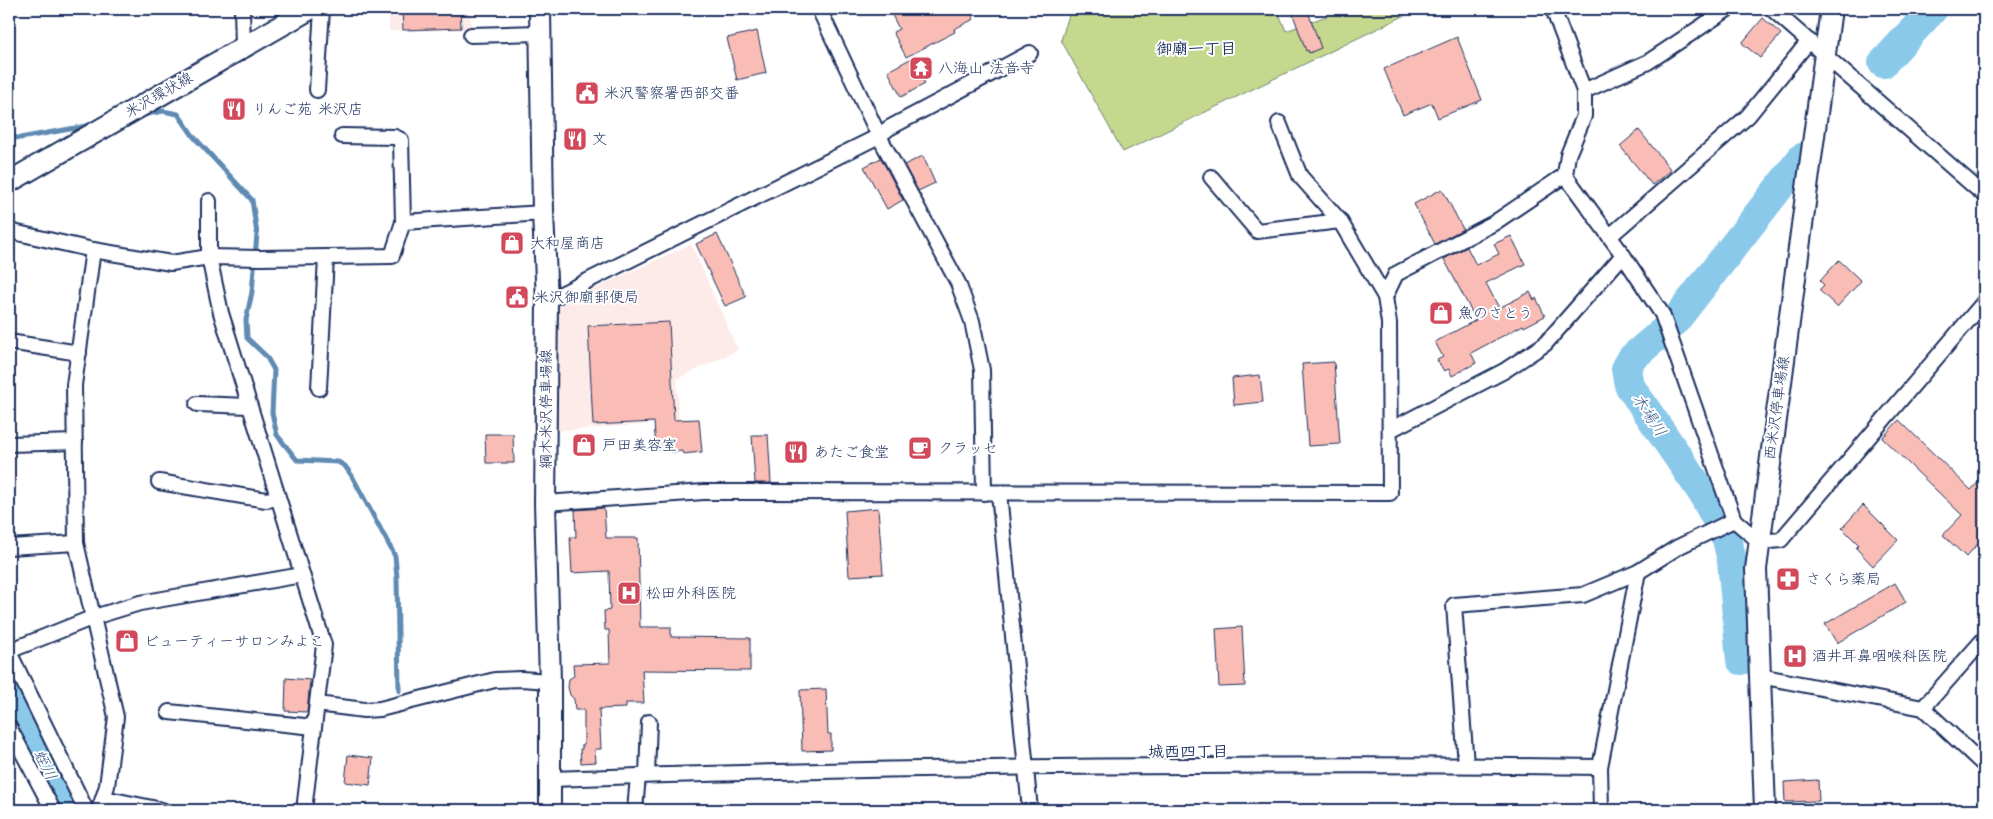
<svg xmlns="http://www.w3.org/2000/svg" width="1993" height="819" viewBox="0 0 1993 819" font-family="'Architects Daughter','Klee One',sans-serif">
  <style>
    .built { fill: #fdebe9 }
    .green { fill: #c5d88d; stroke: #708476 }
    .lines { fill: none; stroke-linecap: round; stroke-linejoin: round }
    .stream { stroke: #5e8bb3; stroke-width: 5 }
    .river { stroke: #8bc9eb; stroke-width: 30 }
    .building { fill: #f9bdb5; stroke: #1b2f5e }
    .minor-casing { stroke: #1b2f5e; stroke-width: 18 }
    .secondary-casing { stroke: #1b2f5e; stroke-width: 24 }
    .minor { stroke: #fff; stroke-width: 14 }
    .secondary { stroke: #fff; stroke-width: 20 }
    .labels { text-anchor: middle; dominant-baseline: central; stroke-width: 4; stroke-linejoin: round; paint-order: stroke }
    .poi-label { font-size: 15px; fill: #1b2f5e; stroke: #fff; text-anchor: start }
    .street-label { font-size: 15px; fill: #1b2f5e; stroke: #fff }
    .neighbourhood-label { font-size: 16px; font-weight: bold; fill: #1b2f5e; stroke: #fff }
    .water-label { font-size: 16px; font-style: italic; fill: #3d5d88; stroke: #fff }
  </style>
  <rect width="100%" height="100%" fill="#fff"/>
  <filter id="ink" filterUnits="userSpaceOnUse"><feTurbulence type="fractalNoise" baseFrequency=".02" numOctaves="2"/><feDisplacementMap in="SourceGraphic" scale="10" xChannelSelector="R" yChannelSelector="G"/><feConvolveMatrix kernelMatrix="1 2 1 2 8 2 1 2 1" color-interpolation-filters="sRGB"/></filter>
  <g filter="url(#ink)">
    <!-- built -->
    <g class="built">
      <path d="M389,9H470L471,29L389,31Z"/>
      <path d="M691,244L738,350L677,379L679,422L555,431L553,308Z"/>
    </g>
    <!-- green -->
    <path class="green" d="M1071,9H1277L1286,31L1332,14L1330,9H1418L1123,152L1061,40Z"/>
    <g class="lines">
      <!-- stream -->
      <g class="stream">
        <path d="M142,115L163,111L178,114L194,137L252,200L257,234L252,292L246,320L247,338L266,356L274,370L272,413L277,435L297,460L338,462L345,466L352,476L395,556L397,578L399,691"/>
        <path d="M9,137L20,138L92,125"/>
      </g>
      <!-- river -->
      <g class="river">
        <path d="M1883,63L1933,9"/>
        <path d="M1741,660L1732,561L1727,539L1702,492L1629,385L1626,369L1632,358L1675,321L1802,158"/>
        <path d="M9,693L67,810"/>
      </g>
    </g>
    <!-- building -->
    <g class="building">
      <path d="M402,9H460L461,28L403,30Z"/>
      <path d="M889,9H920L923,15L936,9H969L974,19L954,29L955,32L906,57L893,32L899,29Z"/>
      <path d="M1291,9H1307L1321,48L1309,53L1308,50L1306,51Z"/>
      <path d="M1763,18L1781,34L1760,58L1742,43Z"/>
      <path d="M757,31L766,73L737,80L727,38Z"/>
      <path d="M1457,37L1482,100L1438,118L1432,103L1403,115L1384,69Z"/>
      <path d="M912,58L925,84L901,97L888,71Z"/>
      <path d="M1639,130L1671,170L1652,185L1620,146Z"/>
      <path d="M923,156L935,183L918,191L904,165Z"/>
      <path d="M881,158L903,200L887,209L864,167Z"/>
      <path d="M1442,189L1463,229L1435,244L1414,204Z"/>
      <path d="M717,234L746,297L725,306L696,244Z"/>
      <path d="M1511,236L1525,264L1486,283L1499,308L1530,292L1534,300L1536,298L1545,316L1524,327L1523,325L1471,353L1476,363L1452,376L1449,369L1444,371L1437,360L1443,357L1435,342L1476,320L1444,259L1467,247L1476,265L1499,254L1494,244Z"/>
      <path d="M1839,260L1861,281L1837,307L1819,290L1824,285L1820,281Z"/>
      <path d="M669,322L674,420L699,419L702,452L683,454L682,451L672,452V449L656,450L654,422L593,425L588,326Z"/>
      <path d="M1334,362L1340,444L1308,446L1302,364Z"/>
      <path d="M1260,375L1263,402L1234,405L1232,378Z"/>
      <path d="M1899,420L1971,490L1984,476V537L1966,557L1943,535L1962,515L1882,438Z"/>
      <path d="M485,434H513L514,463H486Z"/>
      <path d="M752,435H768L771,483H755Z"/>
      <path d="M1863,505L1898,540L1873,566L1856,548L1859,545L1842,528Z"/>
      <path d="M604,508L606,538H638L640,627H671V637L750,638V671L642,670L644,703H626V708L599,709L601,749H595L596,762L581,763L580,749H582V745H584V710H575L574,699L570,695L568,687L569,679L574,676L573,664L610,663L609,630H605L604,611L610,610L609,571L572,573L570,537H576L575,510Z"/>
      <path d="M878,508L883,574L849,576L845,511Z"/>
      <path d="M1895,583L1906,602L1837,643L1825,624Z"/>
      <path d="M1242,627L1245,686L1219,687L1216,629Z"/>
      <path d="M286,678L310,680L307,712L285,711Z"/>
      <path d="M826,689L828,734H831V750L802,751L800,690Z"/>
      <path d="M348,755L373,758L370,785L345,782Z"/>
      <path d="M1818,780L1819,801L1785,802L1784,782Z"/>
    </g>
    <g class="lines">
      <!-- minor casing -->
      <g class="minor-casing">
        <g id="minor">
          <path d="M242,9L243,47"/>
          <path d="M819,9L879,136L958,283L972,321L982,370L984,493"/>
          <path d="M1553,9L1584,91V116L1568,155L1565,175L1623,255L1662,314L1734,520L1760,542L1781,540L1984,302"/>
          <path d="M1772,9L1984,195"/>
          <path d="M471,35L541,33"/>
          <path d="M317,90L322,9"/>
          <path d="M1584,91L1648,62L1728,9"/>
          <path d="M1279,123L1300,176L1340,221"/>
          <path d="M342,136L395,137L401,140L403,222"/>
          <path d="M1211,177L1257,231L1340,221L1385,297"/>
          <path d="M209,201V257L221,313L324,645L304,810"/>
          <path d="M9,231L93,250L171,263L209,257L261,258L392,256L403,222L543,213"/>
          <path d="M1610,236L1748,116L1809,41"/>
          <path d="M93,250L74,385L76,543L116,717L107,786L99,810"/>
          <path d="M547,301L879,136L889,128L1030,53"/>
          <path d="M9,342L79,353"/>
          <path d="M319,388L326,258"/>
          <path d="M197,404L249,406"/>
          <path d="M1390,430L1504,371L1545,344L1623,255"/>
          <path d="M9,444L75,442"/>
          <path d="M159,482L266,500L278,498"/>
          <path d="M999,493L1030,810"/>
          <path d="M545,503L704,492L1390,493L1389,323L1385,297L1396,274L1494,223L1565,175"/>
          <path d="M9,547L76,543"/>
          <path d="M9,651L94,617L140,603L302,575"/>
          <path d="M9,652L86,810"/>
          <path d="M1760,676L1923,708L1984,765"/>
          <path d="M317,704L364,710L380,709L495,680L521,679L550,681"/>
          <path d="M1923,708L1984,639"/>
          <path d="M169,712L314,727"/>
          <path d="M9,727L53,810"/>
          <path d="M1466,765L1454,605L1583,595L1638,572L1678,547L1734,520"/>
          <path d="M647,775L649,722"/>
          <path d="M550,779C765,771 979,767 1194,766C1329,765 1465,765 1600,767"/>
          <path d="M104,798L162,810"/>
          <path d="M635,810L638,776"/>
          <path d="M1601,810L1600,767L1638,572"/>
        </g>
      </g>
      <!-- secondary casing -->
      <g class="secondary-casing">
        <g id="secondary">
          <path d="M540,9L543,213L547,301L545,503L550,681V810"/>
          <path d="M9,182L310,9"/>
          <path d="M1765,810L1756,569L1831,9"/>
        </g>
      </g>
      <!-- minor -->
      <use href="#minor" class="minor"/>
      <!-- secondary -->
      <use href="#secondary" class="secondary"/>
    </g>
  </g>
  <!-- icons -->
  <defs>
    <g id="temple-square" transform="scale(1.25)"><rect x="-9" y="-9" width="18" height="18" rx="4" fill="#d1495b" stroke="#fff"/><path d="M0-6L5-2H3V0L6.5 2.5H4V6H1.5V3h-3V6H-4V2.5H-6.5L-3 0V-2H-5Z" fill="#fff"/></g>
    <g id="civic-square" transform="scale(1.25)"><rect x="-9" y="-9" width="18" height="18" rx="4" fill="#d1495b" stroke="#fff"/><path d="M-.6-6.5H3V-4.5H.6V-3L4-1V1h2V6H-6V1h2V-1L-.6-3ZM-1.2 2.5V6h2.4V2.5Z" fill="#fff"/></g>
    <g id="restaurant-square" transform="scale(1.25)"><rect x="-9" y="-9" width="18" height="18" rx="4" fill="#d1495b" stroke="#fff"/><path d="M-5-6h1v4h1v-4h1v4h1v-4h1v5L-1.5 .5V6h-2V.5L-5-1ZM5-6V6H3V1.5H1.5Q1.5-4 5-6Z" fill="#fff"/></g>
    <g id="shop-square" transform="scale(1.25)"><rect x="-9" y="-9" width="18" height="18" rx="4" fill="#d1495b" stroke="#fff"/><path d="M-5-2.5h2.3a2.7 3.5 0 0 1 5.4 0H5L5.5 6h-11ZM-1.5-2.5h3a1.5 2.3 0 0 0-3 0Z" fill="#fff"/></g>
    <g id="cafe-square" transform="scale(1.25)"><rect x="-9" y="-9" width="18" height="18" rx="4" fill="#d1495b" stroke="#fff"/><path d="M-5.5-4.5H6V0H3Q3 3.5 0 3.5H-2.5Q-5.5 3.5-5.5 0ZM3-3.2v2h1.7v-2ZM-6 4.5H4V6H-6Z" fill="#fff"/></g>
    <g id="pharmacy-square" transform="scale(1.25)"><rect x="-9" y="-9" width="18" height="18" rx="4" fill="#d1495b" stroke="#fff"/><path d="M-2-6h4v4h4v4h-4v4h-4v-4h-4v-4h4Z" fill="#fff"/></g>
    <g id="hospital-square" transform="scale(1.25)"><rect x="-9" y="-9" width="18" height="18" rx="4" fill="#d1495b" stroke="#fff"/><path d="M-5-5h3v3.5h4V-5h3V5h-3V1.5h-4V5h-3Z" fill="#fff"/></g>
  </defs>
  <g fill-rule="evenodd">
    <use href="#temple-square" x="921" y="68"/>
    <use href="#civic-square" x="587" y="93"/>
    <use href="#restaurant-square" x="234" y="109"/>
    <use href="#restaurant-square" x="575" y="139"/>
    <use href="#shop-square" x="512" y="243"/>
    <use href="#civic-square" x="517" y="297"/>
    <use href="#shop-square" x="1441" y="313"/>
    <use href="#shop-square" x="584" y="445"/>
    <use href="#cafe-square" x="920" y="448"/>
    <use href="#restaurant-square" x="796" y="452"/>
    <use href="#pharmacy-square" x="1788" y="579"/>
    <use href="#hospital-square" x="629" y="593"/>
    <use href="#shop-square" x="127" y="641"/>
    <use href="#hospital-square" x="1795" y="656"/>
  </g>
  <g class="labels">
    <!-- poi labels -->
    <g class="poi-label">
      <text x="938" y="68">八海山 法音寺</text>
      <text x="604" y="93">米沢警察署西部交番</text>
      <text x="252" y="109">りんご苑 米沢店</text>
      <text x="592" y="139">文</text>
      <text x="530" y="243">大和屋商店</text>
      <text x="534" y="297">米沢御廟郵便局</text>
      <text x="1458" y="313">魚のさとう</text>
      <text x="602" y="445">戸田美容室</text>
      <text x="938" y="448">クラッセ</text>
      <text x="814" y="452">あたご食堂</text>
      <text x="1806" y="579">さくら薬局</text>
      <text x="646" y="593">松田外科医院</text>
      <text x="144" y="641">ビューティーサロンみよこ</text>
      <text x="1812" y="656">酒井耳鼻咽喉科医院</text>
    </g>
    <!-- street labels -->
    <g class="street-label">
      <text transform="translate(159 95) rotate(-30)">米沢環状線</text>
      <text transform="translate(1777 408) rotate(-82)">西米沢停車場線</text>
      <text transform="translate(546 409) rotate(-90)">綱木米沢停車場線</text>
    </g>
    <!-- neighbourhood labels -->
    <g class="neighbourhood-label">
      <text x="1196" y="49">御廟一丁目</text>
      <text x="1188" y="752">城西四丁目</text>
    </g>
    <!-- water labels -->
    <g class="water-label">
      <text transform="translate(1649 415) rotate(56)">木場川</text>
      <text transform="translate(45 765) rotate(64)">蛭川</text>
    </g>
  </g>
  <!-- margin -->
  <rect width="1993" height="819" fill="none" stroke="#fff" stroke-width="30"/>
  <rect x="15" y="15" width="1963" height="789" fill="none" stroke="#1b2f5e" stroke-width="2" filter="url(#ink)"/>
</svg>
